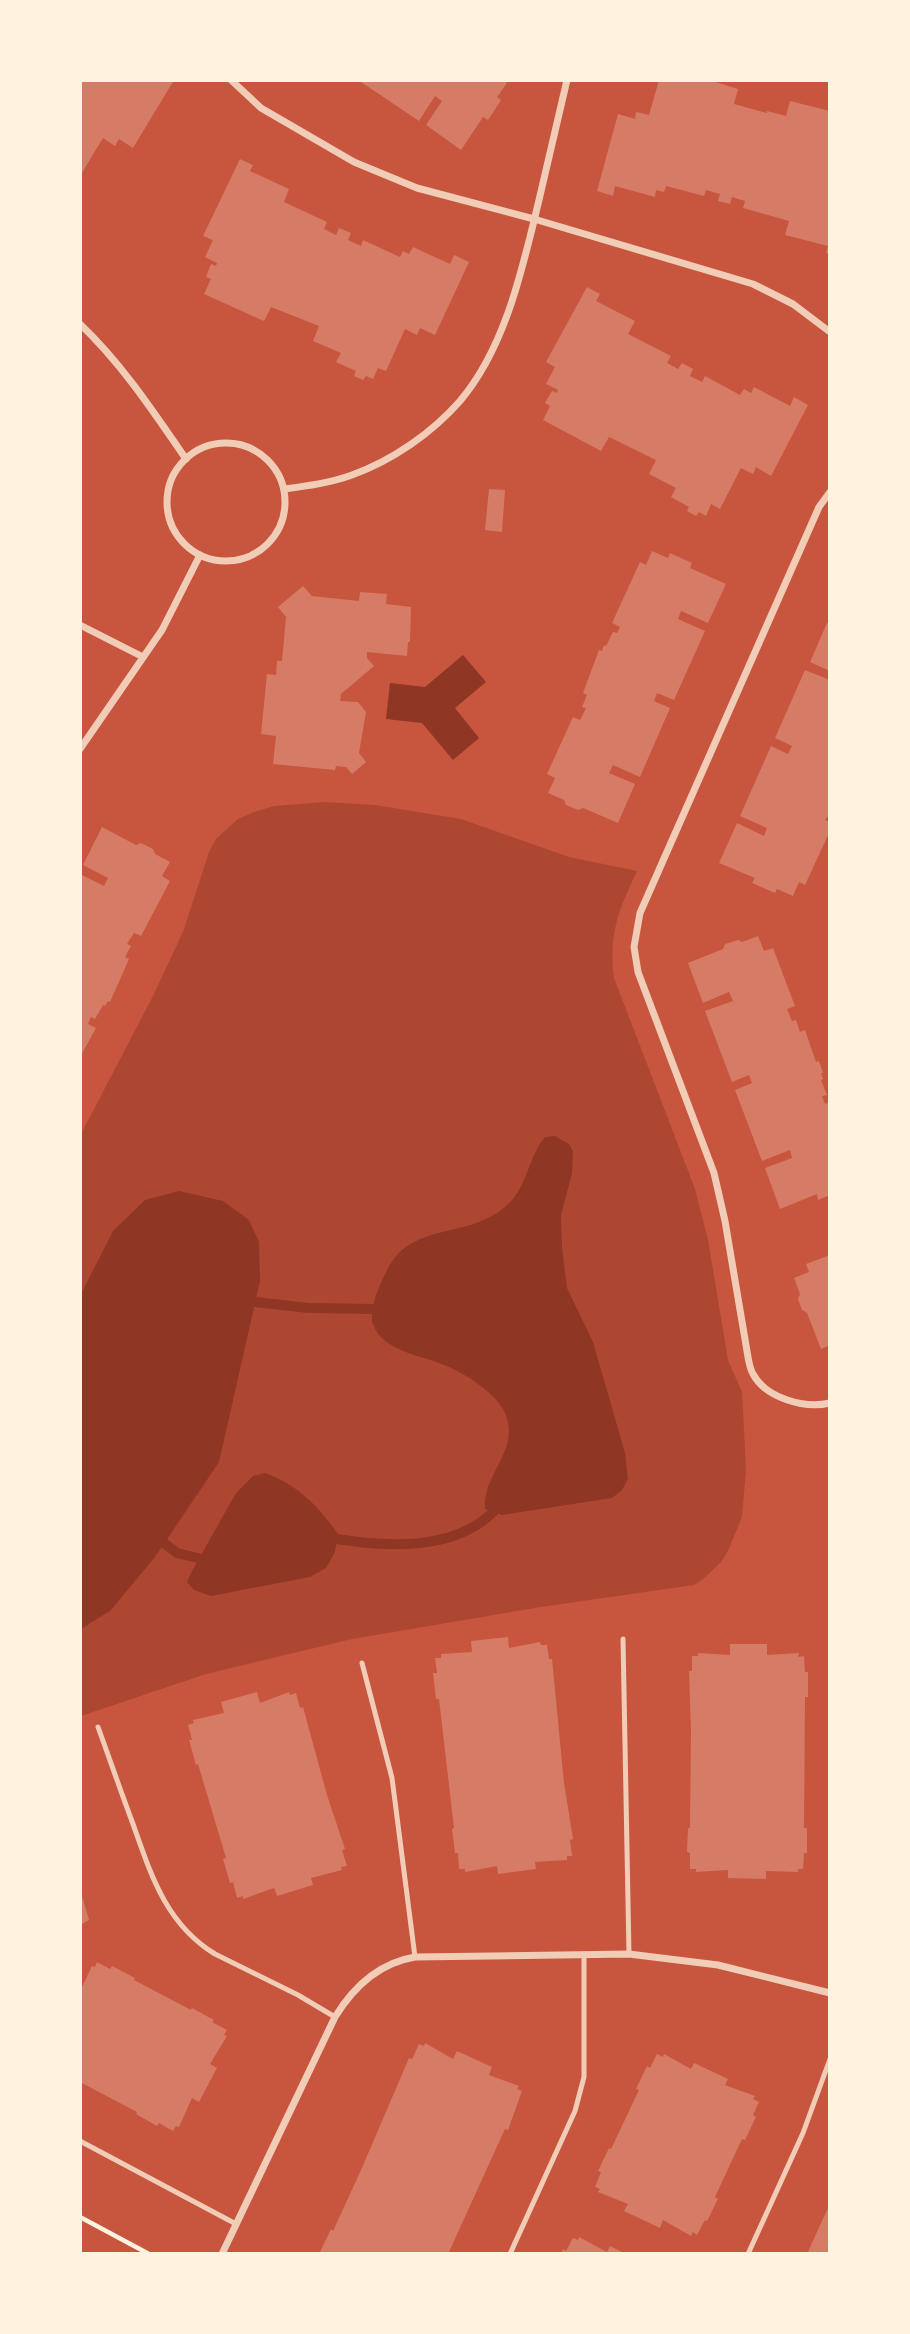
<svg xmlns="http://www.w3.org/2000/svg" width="910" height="2334" viewBox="0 0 910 2334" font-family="'DejaVu Sans',sans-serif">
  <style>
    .green { fill: #ae4732 }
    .water { fill: #8f3625 }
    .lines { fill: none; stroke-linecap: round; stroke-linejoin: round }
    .stream { stroke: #8f3625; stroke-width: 10 }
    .building { fill: #d67c66 }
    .path { stroke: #fff3e0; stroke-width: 4.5 }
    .service { stroke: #f1ccb7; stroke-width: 5 }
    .minor { stroke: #f1ccb7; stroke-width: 7 }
  </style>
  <rect width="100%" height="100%" fill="#c8553d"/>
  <!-- green -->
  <path class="green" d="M326,802L375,805L461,819L569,857L637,871C619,909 608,935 614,978L695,1189L708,1240L728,1360L742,1392L746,1469L742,1517L728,1551L721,1562L703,1579L694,1585L541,1607L352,1639L206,1674L81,1716V1134L152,998L183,932L209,852L216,839L238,819L254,812L274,806Z"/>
  <!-- water -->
  <g class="water">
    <path d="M463,655L486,682L455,708L479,738L453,760L422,723L386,719L390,683L425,687Z"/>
    <path d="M555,1136L569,1144L573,1151L572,1173L561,1215L562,1248L567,1288L593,1342L625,1453L628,1479L622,1490L612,1498L502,1515L485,1509C482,1474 521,1450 505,1413C498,1395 467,1375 449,1367C426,1356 382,1352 373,1324C369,1313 376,1293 381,1283C387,1269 395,1253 409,1245C439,1226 475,1233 506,1206C527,1189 528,1157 545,1137Z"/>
    <path d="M179,1191L223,1201L249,1220L259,1242L260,1281L219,1462L155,1557L110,1611L81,1629V1294L113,1231L145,1200Z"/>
    <path d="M265,1473C297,1484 319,1507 338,1534L335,1552L326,1568L310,1577L211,1596L194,1590L187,1582L192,1571L236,1493L253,1476Z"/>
  </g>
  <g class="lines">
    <!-- stream -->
    <g class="stream">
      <path d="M255,1302L308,1308L374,1309"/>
      <path d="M337,1539C387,1547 454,1551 493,1512"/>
      <path d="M164,1543L177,1553L198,1558"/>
    </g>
  </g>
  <!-- building -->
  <g class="building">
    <path d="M80,80H174L133,148L119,139L115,146L103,138L80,176Z"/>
    <path d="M358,80H503L507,83L497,97L501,100L488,120L483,117L461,150L426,125L442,101L435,96L419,121Z"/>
    <path d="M659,80H709L738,89L734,104L767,113V111L786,116L790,101L830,111V254L826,253L828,246L785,235L789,221L743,208L745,201L732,197L730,204L718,201L720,194L706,190L704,196L666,186L664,192L656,190L655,197L615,186L613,196L597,191L618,114L635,119L636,112L649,115Z"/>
    <path d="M240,159L253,165L250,171L289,189L284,202L327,222L324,229L336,235L339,228L351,233L348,240L361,246L363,240L400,257L403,251L409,254L413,247L450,264L454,255L469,262L435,335L420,328L417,335L405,329L386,371L378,368L373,379L366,376L363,380L354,376L356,371L336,362L341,353L313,341L319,326L271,307L264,321L204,294L211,279L206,277L211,264L216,266L217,263L205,257L213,240L203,236Z"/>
    <path d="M587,287L600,294L596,301L635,321L628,334L671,356L667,363L678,369L682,363L693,369L690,376L702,382L705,376L740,395L744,389L751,393L754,387L790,406L794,397L808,405L771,476L756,467L753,474L741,468L720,509L711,504L706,516L699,512L696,516L687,511L689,507L671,497L676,488L649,474L656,460L609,437L601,451L543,420L550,406L545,403L552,391L557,393L558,390L546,384L555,367L546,362Z"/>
    <path d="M489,489L505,490L502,532L485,530Z"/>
    <path d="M652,551L668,558L670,553L692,563L690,568L726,584L708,623L681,611L678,619L705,631L674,700L657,693L654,701L670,708L640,777L613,765L609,773L635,784L618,823L583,808L578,810L566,805L564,800L548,793L555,778L547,774L573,717L580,720L586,708L582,707L587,695L583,693L599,650L602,651L604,645L606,646L613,632L617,633L620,627L612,623L640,562L646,565Z"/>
    <path d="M303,586L312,596L359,601L360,592L387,594L386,604L411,607L410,642H408L407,656L367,652V658L374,666L341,694L340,701L358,702L366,712L359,753L366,762L352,774L346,767L336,766L335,770L273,764L276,736L261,734L267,674L276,675L277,661H282L286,617L278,607Z"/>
    <path d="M827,623L830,624V671L810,662Z"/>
    <path d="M805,670L830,680V814L825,820L830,822V831L805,885L799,882L793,896L777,889L775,893L752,883L755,878L719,863L737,823L764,836L767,828L740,816L771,746L788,754L792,746L775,738Z"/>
    <path d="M102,827L136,845L141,843L153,849L155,854L170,862L162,876L170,881L141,936L134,933L127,944L131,946L125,957L129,959L110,1002L108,1001L105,1006L103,1005L95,1019L91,1017L88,1024L96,1028L80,1057V874L104,886L108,878L83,865Z"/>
    <path d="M758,936L764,951L773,948L795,1006L787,1009L792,1021L796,1020L800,1032L805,1030L816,1062L819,1061L823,1073H821L823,1079L821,1080L827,1095L822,1096L825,1104L830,1102V1195L818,1200L817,1194L780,1209L765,1168L792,1158L790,1150L762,1161L735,1090L752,1083L749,1075L732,1082L705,1011L733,1001L729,992L703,1003L688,963L723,949L725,944L738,940L742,942Z"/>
    <path d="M830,1255V1345L821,1349L807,1313L802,1310L798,1299L800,1294L794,1278L809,1272L806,1264Z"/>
    <path d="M508,1637L509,1648L540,1642L541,1645H547L549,1659H552L564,1783L573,1839L570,1840L572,1856H567V1860L535,1862L536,1869L498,1874L497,1866L465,1872V1869H459L458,1853H455L452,1829L454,1828L439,1699H436L433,1673H437L435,1658H441V1654L472,1652L471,1641Z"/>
    <path d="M730,1644H767V1655L799,1653L798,1657L804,1656L805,1672H808V1697H805L804,1828H807V1853H804L803,1869H798V1872L766,1871V1879L728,1878V1870L696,1872V1869H690V1853L687,1852L688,1828H690L691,1730L689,1671H692V1656H698V1653L730,1655Z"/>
    <path d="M257,1692L260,1703L289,1692L290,1695L296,1693L300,1708L303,1707L327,1795L345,1849L342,1850L347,1866L341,1867L342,1870L311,1878L313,1885L277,1896L274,1888L243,1899V1896L237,1898L233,1882L230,1883L223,1859L226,1858L198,1764L196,1765L189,1740H192L188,1725L194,1723L193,1720L224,1713L221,1702Z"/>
    <path d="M80,1889L89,1920L80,1925Z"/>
    <path d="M97,1962L110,1969L112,1966L135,1978L134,1980L191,2010L192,2008L214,2020L212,2022L227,2030L224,2035L227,2036L210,2064L217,2068L199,2102L192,2098L179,2127L176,2126L173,2131L159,2123L157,2126L136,2114L137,2112L80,2082V1991L92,1966L95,1967Z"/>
    <path d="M425,2043L453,2059L457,2051L492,2067L489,2075L519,2086L517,2089L522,2091L508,2130L505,2129L448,2254H322L320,2252L331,2229L333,2231L361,2170L409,2058L412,2059L419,2044L424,2046Z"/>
    <path d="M657,2054L663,2057L664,2054L691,2069L694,2063L728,2079L725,2085L755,2096L753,2099L759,2102L753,2115L756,2117L745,2140L742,2139L715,2197L718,2199L707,2221L705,2220L697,2235L693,2232L691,2236L663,2220L660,2228L624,2211L628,2204L598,2192L600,2189L595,2187L601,2172L598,2171L609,2148L611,2149L639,2090L636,2089L647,2066L650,2068Z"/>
    <path d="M830,2204V2254H807L821,2223Z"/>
    <path d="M579,2237L607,2252L610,2246L626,2254H561L563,2249L566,2251L573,2238L578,2240Z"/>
  </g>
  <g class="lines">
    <!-- path -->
    <path class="path" d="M80,2217L149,2254"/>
    <!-- service -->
    <g class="service">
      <path d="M623,1639L629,1954"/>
      <path d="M362,1663L392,1778L415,1957"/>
      <path d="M98,1727C110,1760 121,1792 133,1824C151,1875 166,1924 215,1954L298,1995L335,2017"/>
      <path d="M80,2141L236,2224"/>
      <path d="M510,2254L575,2111L584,2077V1954"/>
      <path d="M748,2254L803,2133L830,2059"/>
    </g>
    <!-- minor -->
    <g class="minor">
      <path d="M231,80L261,108L354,162L417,188L534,219L753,284L793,304L830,332"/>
      <path d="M80,324C122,364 153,411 186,459"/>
      <circle cx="226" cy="502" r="59"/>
      <path d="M284,489C307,486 330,483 352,475C393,460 432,433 460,401C506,347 523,266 539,200C548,160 558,120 567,80"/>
      <path d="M830,492L819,507L640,913L634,947L638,972L714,1173L725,1221L748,1357C749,1363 750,1369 753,1374C766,1398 804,1409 830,1403"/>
      <path d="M80,625L143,657"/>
      <path d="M80,749L162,630L200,555"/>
      <path d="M222,2254L335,2017C354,1986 379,1963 415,1957L629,1954L718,1965L830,1993"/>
    </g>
  </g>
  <!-- border -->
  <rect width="910" height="2334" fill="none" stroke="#fff3e0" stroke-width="164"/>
</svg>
